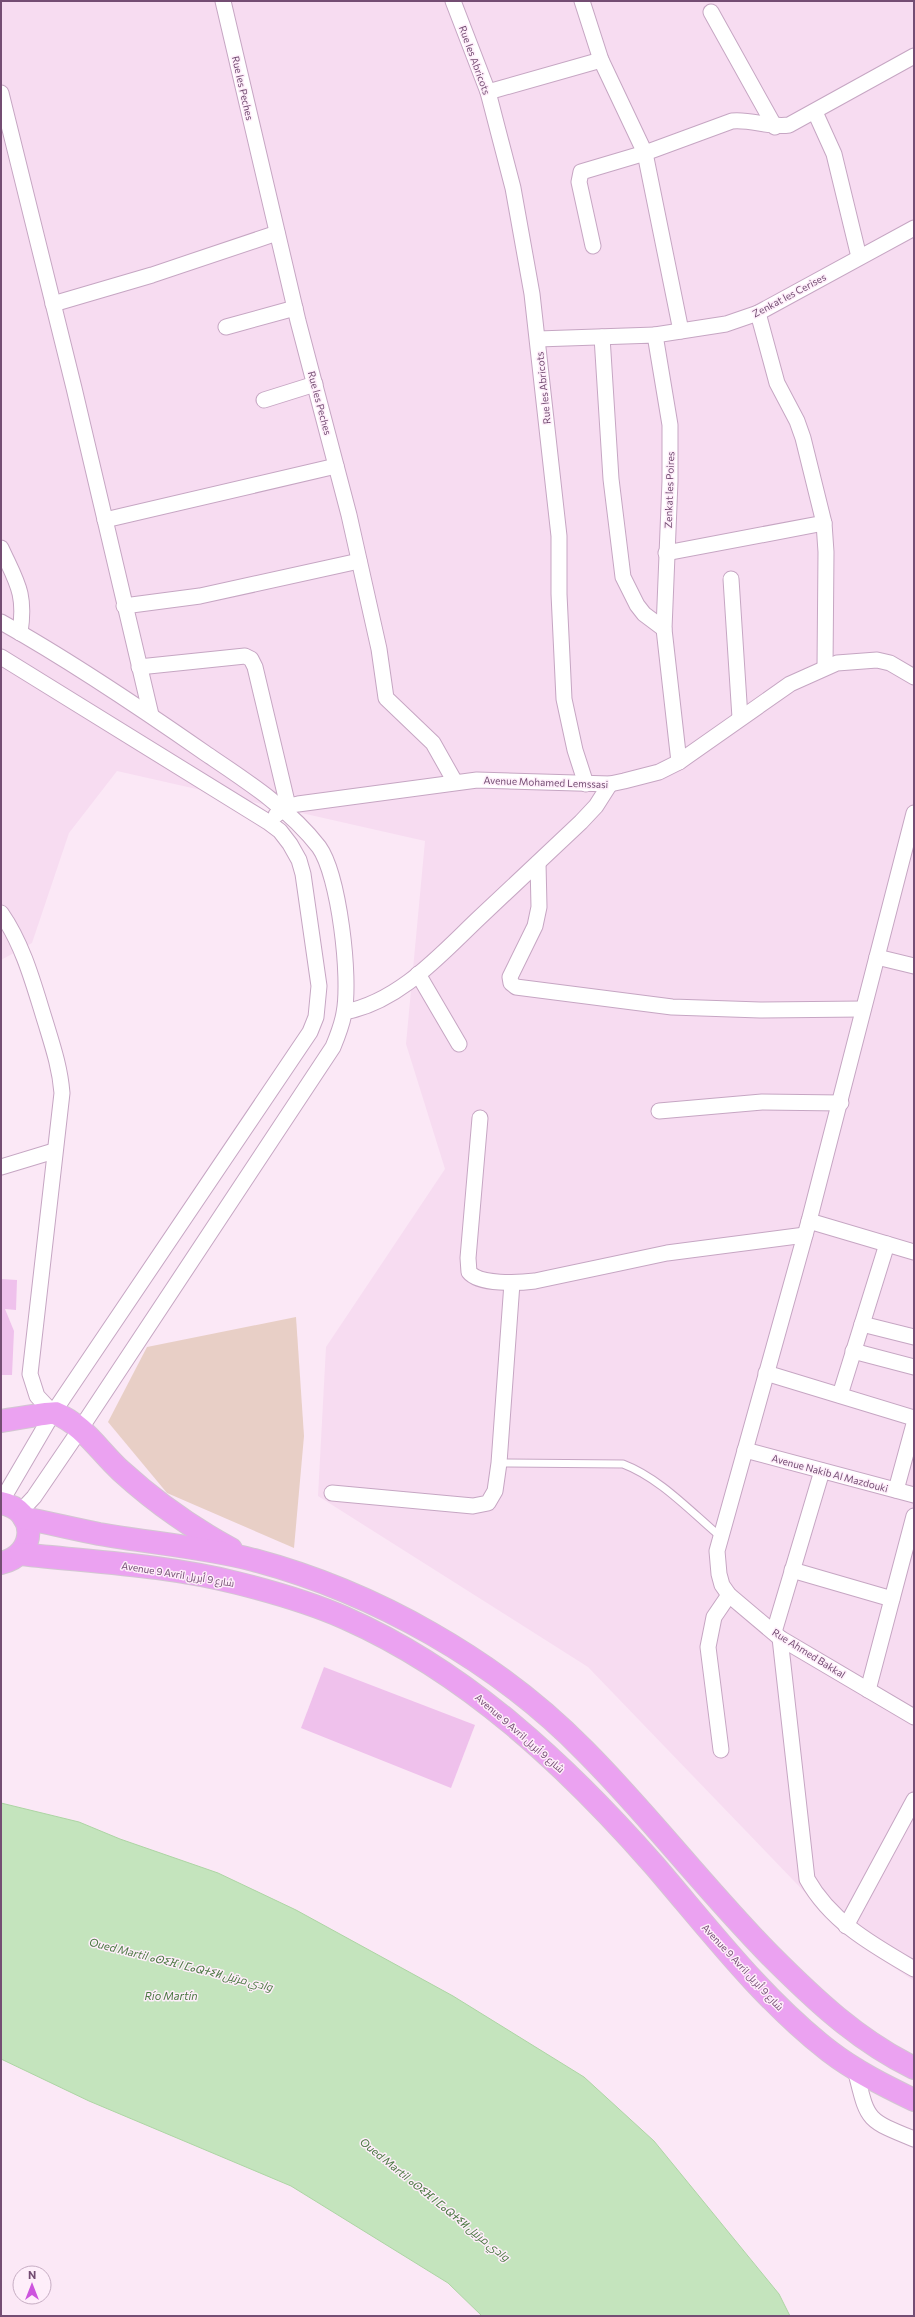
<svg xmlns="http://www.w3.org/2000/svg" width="915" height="2317" viewBox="0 0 915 2317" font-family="Commissioner,Cairo,'Noto Sans Tifinagh',sans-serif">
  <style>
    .residential { fill: #f7dcf1 }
    .green { fill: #e8cfc6 }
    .water { fill: #c4e4bd; stroke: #add5a4 }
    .building { fill: #efc1ec }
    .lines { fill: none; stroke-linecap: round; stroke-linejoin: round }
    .lane-casing { stroke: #c6a6c3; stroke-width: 9 }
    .street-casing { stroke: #c6a6c3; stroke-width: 17 }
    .highway-casing { stroke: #d3c6d2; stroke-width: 24 }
    .lane { stroke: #fff; stroke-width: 7 }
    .street { stroke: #fff; stroke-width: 15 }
    .highway { stroke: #eba2f1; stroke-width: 22 }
    .labels { text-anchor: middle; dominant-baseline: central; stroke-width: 3; stroke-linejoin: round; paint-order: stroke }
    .street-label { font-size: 10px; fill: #744d73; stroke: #feeefa }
    .water-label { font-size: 11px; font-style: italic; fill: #4b7842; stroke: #feeefa }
  </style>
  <rect width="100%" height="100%" fill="#fbe8f6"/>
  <!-- residential -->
  <path class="residential" d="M1,1H914V1981L847,1936L588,1667L318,1496L326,1347L445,1169L406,1044L425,841L117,771L69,833L32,943L1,960Z"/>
  <!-- green -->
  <path class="green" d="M296,1317L304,1436L294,1548L167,1493L108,1422L147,1347Z"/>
  <!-- water -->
  <path class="water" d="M1,1803L79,1822L120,1839L218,1873L296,1910L453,1996L584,2077L654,2141L779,2294L790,2316H482L448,2283L291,2186L89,2101L1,2059Z"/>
  <!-- building -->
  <g class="building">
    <path d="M1,1279L17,1280L16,1310L5,1309L14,1331L12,1375H1Z"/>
    <path d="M324,1667L475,1725L451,1788L301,1728Z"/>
  </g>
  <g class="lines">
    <!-- lane casing -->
    <g class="lane-casing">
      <path id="lane" d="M499,1463L623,1464C660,1478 691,1512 721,1537"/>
    </g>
    <!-- street casing -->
    <g class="street-casing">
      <g id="street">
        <path d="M223,1L298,321L349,515L379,649L386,698L433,743L455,782"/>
        <path d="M453,1L488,92L513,188L532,294L559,536V594L564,699L575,750L586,784"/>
        <path d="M582,1L601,60L645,153L681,331"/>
        <path d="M711,12L775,127"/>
        <path d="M488,92L601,60"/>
        <path d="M1,93L74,388L151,715"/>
        <path d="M815,112L834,154L859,257"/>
        <path d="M593,246L579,182L581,172L645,153L732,121C752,119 769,128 789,125L914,56"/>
        <path d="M53,304L152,275L277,233"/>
        <path d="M758,313L777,383L797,421L803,438L824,523L826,552L825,667"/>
        <path d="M226,327L295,308"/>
        <path d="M655,335L726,324L758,313L914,228"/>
        <path d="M602,337L611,479L623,577L637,605L644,614L664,629"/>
        <path d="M538,339L655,335L670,425V481L664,629L679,762"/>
        <path d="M264,400L315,384"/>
        <path d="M105,520L336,466"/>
        <path d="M1,548C17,583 26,593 20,633"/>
        <path d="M666,553L824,523"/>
        <path d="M731,579L740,718"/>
        <path d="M124,606L200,596L359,561"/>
        <path d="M1,622C71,661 139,707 205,753C245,780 289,808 319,847C339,875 351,978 344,1013C342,1025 338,1035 333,1047L81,1428L34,1497L20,1512"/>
        <path d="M1,657L268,822L280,831L290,844L299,860L303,874L319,986L316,1017L310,1032L53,1413L1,1502"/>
        <path d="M139,667L245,656L251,659L255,667L288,806"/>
        <path d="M914,813L809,1221L717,1551L719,1574L722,1585L729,1595L780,1638L914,1717"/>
        <path d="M276,815L288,806L298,804L477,780L610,784L624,781L659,772L679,762L790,684L837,663L877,660L890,663L914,677"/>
        <path d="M538,863L539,907L535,926L510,977L511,983L516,987L672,1007L760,1010L863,1009"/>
        <path d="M1,913C24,946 34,986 46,1024C53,1047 60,1068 62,1093L30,1374L37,1396L53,1413"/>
        <path d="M877,957L914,966"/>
        <path d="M418,974L459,1044"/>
        <path d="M345,1012C400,1001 440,955 479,918C513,886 547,854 581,822L596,806L610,784"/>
        <path d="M659,1111L762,1102L841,1103"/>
        <path d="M480,1118L468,1258L469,1272C479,1285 519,1283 535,1281L667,1253L805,1235"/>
        <path d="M1,1167L54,1151"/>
        <path d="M809,1221L914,1252"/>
        <path d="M862,1324L914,1337"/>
        <path d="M853,1351L914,1367"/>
        <path d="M766,1373L914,1418"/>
        <path d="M840,1395L887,1244"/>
        <path d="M745,1450L914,1495"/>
        <path d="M896,1490L914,1424"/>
        <path d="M332,1493L473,1506L488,1503L495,1491L499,1463L512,1283"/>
        <path d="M792,1570L892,1599"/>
        <path d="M774,1632L822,1471"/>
        <path d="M780,1638L807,1879C831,1922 873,1945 914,1969"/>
        <path d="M868,1690L914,1516"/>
        <path d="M721,1750L708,1647L714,1617L729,1595"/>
        <path d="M846,1926L914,1800"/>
        <path d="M855,2069C868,2120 864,2119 914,2139"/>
      </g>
    </g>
    <!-- highway casing -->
    <g class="highway-casing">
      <g id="highway">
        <path d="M1,1421C8,1420 51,1412 55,1413C84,1425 99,1451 121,1471C155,1502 190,1527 231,1549"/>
        <path d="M1,1503C38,1510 37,1555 1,1563"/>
        <path d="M24,1518C49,1523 74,1529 99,1534C150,1543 203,1547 254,1560C374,1592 497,1661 584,1750C649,1815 705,1889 770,1955C814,1999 857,2040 914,2068"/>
        <path d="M21,1554C92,1562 167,1565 237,1583C273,1592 311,1603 345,1618C467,1672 567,1766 654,1865C709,1929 762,1999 829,2051C855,2071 885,2086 914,2100"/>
      </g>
    </g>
    <!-- lane -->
    <use href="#lane" class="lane"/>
    <!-- street -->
    <use href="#street" class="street"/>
    <!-- highway -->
    <use href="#highway" class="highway"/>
  </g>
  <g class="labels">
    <!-- street labels -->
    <g class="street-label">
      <text transform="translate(475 60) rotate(70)">Rue les Abricots</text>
      <text transform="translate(243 88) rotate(77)">Rue les Peches</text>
      <text transform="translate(789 295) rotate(-28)">Zenkat les Cerises</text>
      <text transform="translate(543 388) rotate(-96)">Rue les Abricots</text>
      <text transform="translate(320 403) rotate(75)">Rue les Peches</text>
      <text transform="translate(669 490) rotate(-88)">Zenkat les Poires</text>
      <text transform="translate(546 782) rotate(2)">Avenue Mohamed Lemssasi</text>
      <text transform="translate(830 1473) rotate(15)">Avenue Nakib Al Mazdouki</text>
      <text transform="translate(178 1574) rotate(9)">Avenue 9 Avril شارع 9 أبريل</text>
      <text transform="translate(809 1653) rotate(32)">Rue Ahmed Bakkal</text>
      <text transform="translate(520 1733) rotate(41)">Avenue 9 Avril شارع 9 أبريل</text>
      <text transform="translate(743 1967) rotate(47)">Avenue 9 Avril شارع 9 أبريل</text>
    </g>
    <!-- water labels -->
    <g class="water-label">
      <text transform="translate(181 1964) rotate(14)">Oued Martil ⴰⵙⵉⴼ ⵏ ⵎⴰⵕⵜⵉⵍ وادي مرتيل</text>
      <text x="171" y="1995">Río Martín</text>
      <text transform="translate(435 2199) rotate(39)">Oued Martil ⴰⵙⵉⴼ ⵏ ⵎⴰⵕⵜⵉⵍ وادي مرتيل</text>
    </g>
  </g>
  <!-- border -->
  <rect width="915" height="2317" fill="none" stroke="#744d73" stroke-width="4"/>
  <!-- north arrow -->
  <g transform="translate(32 2285)"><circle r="19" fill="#feeefa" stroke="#c7aec4"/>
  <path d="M0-3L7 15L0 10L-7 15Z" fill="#cd54de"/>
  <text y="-6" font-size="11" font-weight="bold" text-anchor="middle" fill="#744d73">N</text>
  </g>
</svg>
